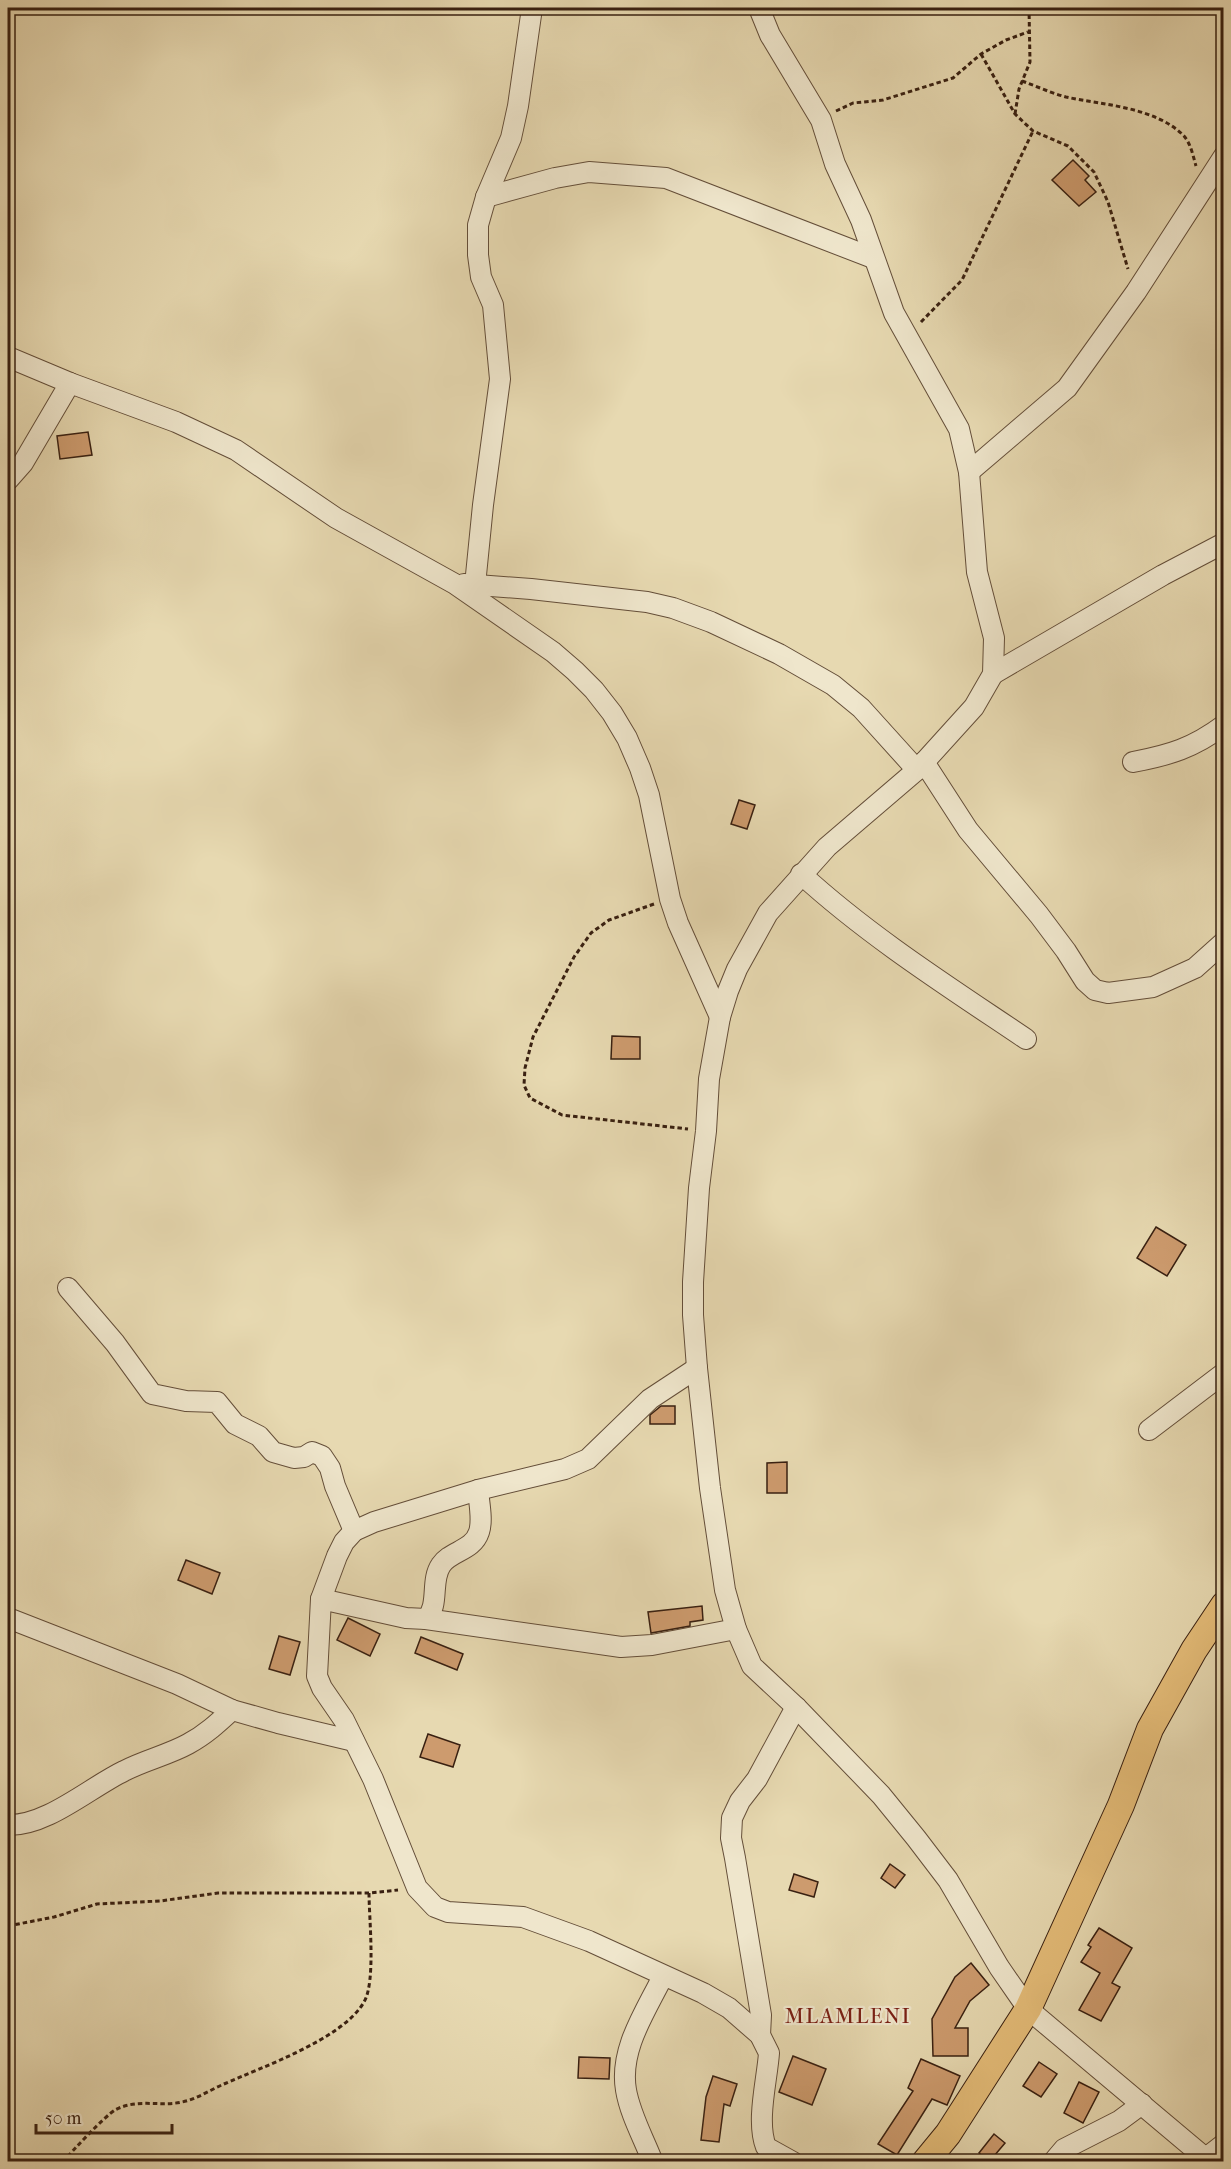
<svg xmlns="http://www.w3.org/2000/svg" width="1231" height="2169" viewBox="0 0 1231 2169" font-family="'IM FELL French Canon',serif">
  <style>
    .building { fill: #cd9b6e; stroke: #392011; stroke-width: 1.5 }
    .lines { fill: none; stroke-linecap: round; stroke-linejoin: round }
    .minor-casing { stroke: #644e39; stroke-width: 22 }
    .major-casing { stroke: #392011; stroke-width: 28 }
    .path { stroke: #392011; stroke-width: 3; stroke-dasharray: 4.5 3; stroke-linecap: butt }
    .minor { stroke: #efe6cc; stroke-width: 20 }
    .major { stroke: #e4bc78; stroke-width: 26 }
    .labels { text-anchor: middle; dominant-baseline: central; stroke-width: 4.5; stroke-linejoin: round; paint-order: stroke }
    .quarter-label { font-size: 21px; letter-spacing: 1.5px; fill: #7a1f14; stroke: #efe6cc }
  </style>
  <rect width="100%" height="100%" fill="#e7d9b1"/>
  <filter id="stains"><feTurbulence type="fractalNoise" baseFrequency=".00333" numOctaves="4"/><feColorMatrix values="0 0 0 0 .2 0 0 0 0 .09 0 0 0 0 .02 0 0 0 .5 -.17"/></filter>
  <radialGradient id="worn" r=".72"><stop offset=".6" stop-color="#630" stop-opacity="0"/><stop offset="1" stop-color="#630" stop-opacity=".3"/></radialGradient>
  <!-- building -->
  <g class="building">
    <path d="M1073,160L1089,176L1085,180L1096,192L1079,206L1052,180Z"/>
    <path d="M88,432L92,455L60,459L57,436Z"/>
    <path d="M739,800L755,805L747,829L731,824Z"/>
    <path d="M612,1036L640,1037V1059H611Z"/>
    <path d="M1156,1227L1186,1245L1167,1276L1137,1258Z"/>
    <path d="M661,1406H675V1424H650V1415Z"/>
    <path d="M787,1462V1493H767V1463Z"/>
    <path d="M186,1560L220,1573L212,1594L178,1580Z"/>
    <path d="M702,1606L703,1620L690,1622V1626L651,1633L648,1612Z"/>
    <path d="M348,1618L380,1634L370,1656L337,1640Z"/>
    <path d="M279,1636L300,1642L290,1675L269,1669Z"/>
    <path d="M421,1637L463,1654L457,1670L415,1653Z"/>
    <path d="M428,1734L460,1745L453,1767L420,1757Z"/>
    <path d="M890,1864L905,1875L895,1888L881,1878Z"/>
    <path d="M794,1874L818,1882L814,1897L789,1890Z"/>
    <path d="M1099,1928L1132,1948L1112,1983L1120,1987L1101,2021L1079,2010L1100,1973L1081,1962L1091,1947L1088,1945Z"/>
    <path d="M971,1963L989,1985L970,2001L955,2028H968V2056H933L932,2019L955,1977Z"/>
    <path d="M793,2056L826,2069L812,2105L779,2092Z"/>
    <path d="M579,2057L610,2058L609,2079L578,2078Z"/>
    <path d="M921,2059L960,2076L947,2105L932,2099L897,2155L878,2144L913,2091L908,2088Z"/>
    <path d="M1039,2062L1057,2074L1041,2097L1023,2086Z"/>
    <path d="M713,2076L737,2084L730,2106L724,2104L719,2142L701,2140L706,2097Z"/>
    <path d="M1079,2082L1099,2092L1083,2123L1064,2113Z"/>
    <path d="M994,2134L1005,2143L989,2162L979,2153Z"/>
  </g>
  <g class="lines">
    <!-- minor casing -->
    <g class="minor-casing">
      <g id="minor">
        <path d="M759,8L770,35L821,120L835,164L861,220L894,313L959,429L969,472L977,572L994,638L993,674L974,707L917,770L827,847L768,913L737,969L728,991L720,1017L709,1079L706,1131L699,1188L693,1282V1315L697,1368L710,1488L725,1590L736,1629L752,1666L796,1707L881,1795L916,1838L948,1880L999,1967L1028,2009L1210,2162"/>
        <path d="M486,197L555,178L589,172L666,178L873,258"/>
        <path d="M8,357L70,383L176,422L236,450L336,518L455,584L553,652L575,671L594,690L612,713L627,738L640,768L649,795L670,899L678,923L720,1017"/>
        <path d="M969,472L1067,388L1136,292L1224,156"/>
        <path d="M8,480L23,463L70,383"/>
        <path d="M464,584L531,589L647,602L673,608L711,622L779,654L833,685L861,708L917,770"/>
        <path d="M475,585L483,505L500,379L493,305L481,277L478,255V225L486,197L511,138L518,106L532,8"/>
        <path d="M993,674L1163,575L1224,543"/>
        <path d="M924,762L968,830L1039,915L1066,951L1085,981L1095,990L1108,993L1153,987L1195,968L1224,942"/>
        <path d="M1133,762C1170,755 1193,748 1224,725"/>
        <path d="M801,874C870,937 949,987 1026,1039"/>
        <path d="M68,1288L115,1343L152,1394L186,1401L217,1402L235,1424L259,1436L273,1452L294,1458L304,1457L312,1452L322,1456L330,1468L335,1486L354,1531"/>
        <path d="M697,1368L650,1399L588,1459L565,1469L478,1490L374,1522L354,1531L344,1542L337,1556L321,1599L317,1676L322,1688L344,1720L373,1779L417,1888L435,1907L448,1912L523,1917L589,1941L703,1993L729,2008L760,2035L769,2053C767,2081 756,2121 766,2147L793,2162"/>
        <path d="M1149,1430L1224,1373"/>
        <path d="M321,1599L406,1618L426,1619C440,1605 430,1581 441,1565C450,1551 473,1551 479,1532C483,1520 479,1503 478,1490"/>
        <path d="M8,1618L177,1684L232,1710L278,1723L354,1741"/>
        <path d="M426,1619L621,1647L652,1645L736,1629"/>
        <path d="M8,1825C47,1826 89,1788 124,1771C145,1760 168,1755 188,1744C205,1735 218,1723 232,1710"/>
        <path d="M760,2035L761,2015L735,1858L731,1838L732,1818L740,1801L757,1779L796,1707"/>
        <path d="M1206,2158L1224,2144"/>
        <path d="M652,2160C643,2137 630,2114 626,2090C619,2049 646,2011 663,1976"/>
        <path d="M1053,2162L1064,2149L1119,2121L1142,2104"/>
      </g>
    </g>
    <!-- major casing -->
    <g class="major-casing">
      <path id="major" d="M925,2162L948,2134L1028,2009L1121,1805L1150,1729L1194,1650L1224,1605"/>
    </g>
    <!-- path -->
    <g class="path">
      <path d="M981,54L1015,114L1033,131L1068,146L1094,172L1108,202L1128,269"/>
      <path d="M1022,81C1036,86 1051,93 1066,97C1103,105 1156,107 1184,136C1191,144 1193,156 1196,166"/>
      <path d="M836,111L853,103L883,100L953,78L981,54L1006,40L1028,32"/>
      <path d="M1015,114L1019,89L1030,62L1029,8"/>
      <path d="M921,322L962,280L1033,131"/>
      <path d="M654,904L609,920L591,933L574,957L533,1037L525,1068L524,1085L530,1098L562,1115L688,1129"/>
      <path d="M8,1926L54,1917L97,1904L160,1901L218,1893H369L398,1890"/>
      <path d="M63,2162C73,2150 104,2117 115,2110C137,2098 160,2107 182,2102C197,2099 210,2090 224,2084C262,2067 343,2039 364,2002C376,1982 369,1918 369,1893"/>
    </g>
    <!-- minor -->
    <use href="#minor" class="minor"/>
    <!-- major -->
    <use href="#major" class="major"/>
  </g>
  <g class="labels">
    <!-- quarter labels -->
    <g class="quarter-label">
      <text x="848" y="2016">MLAMLENI</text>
    </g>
  </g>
  <!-- margin -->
  <rect width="1231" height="2169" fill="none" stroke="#e7d9b1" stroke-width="30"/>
  <rect x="9" y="9" width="1213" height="2151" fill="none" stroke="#392011" stroke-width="3"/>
  <rect x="15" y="15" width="1201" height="2139" fill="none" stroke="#392011" stroke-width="1.5"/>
  <!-- scale -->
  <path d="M36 2124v9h136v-9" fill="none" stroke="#392011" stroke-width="3"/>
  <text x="45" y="2124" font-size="18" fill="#392011" stroke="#efe6cc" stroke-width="4.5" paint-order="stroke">50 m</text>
  <rect width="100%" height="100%" filter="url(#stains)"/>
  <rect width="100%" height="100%" fill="url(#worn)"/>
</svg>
